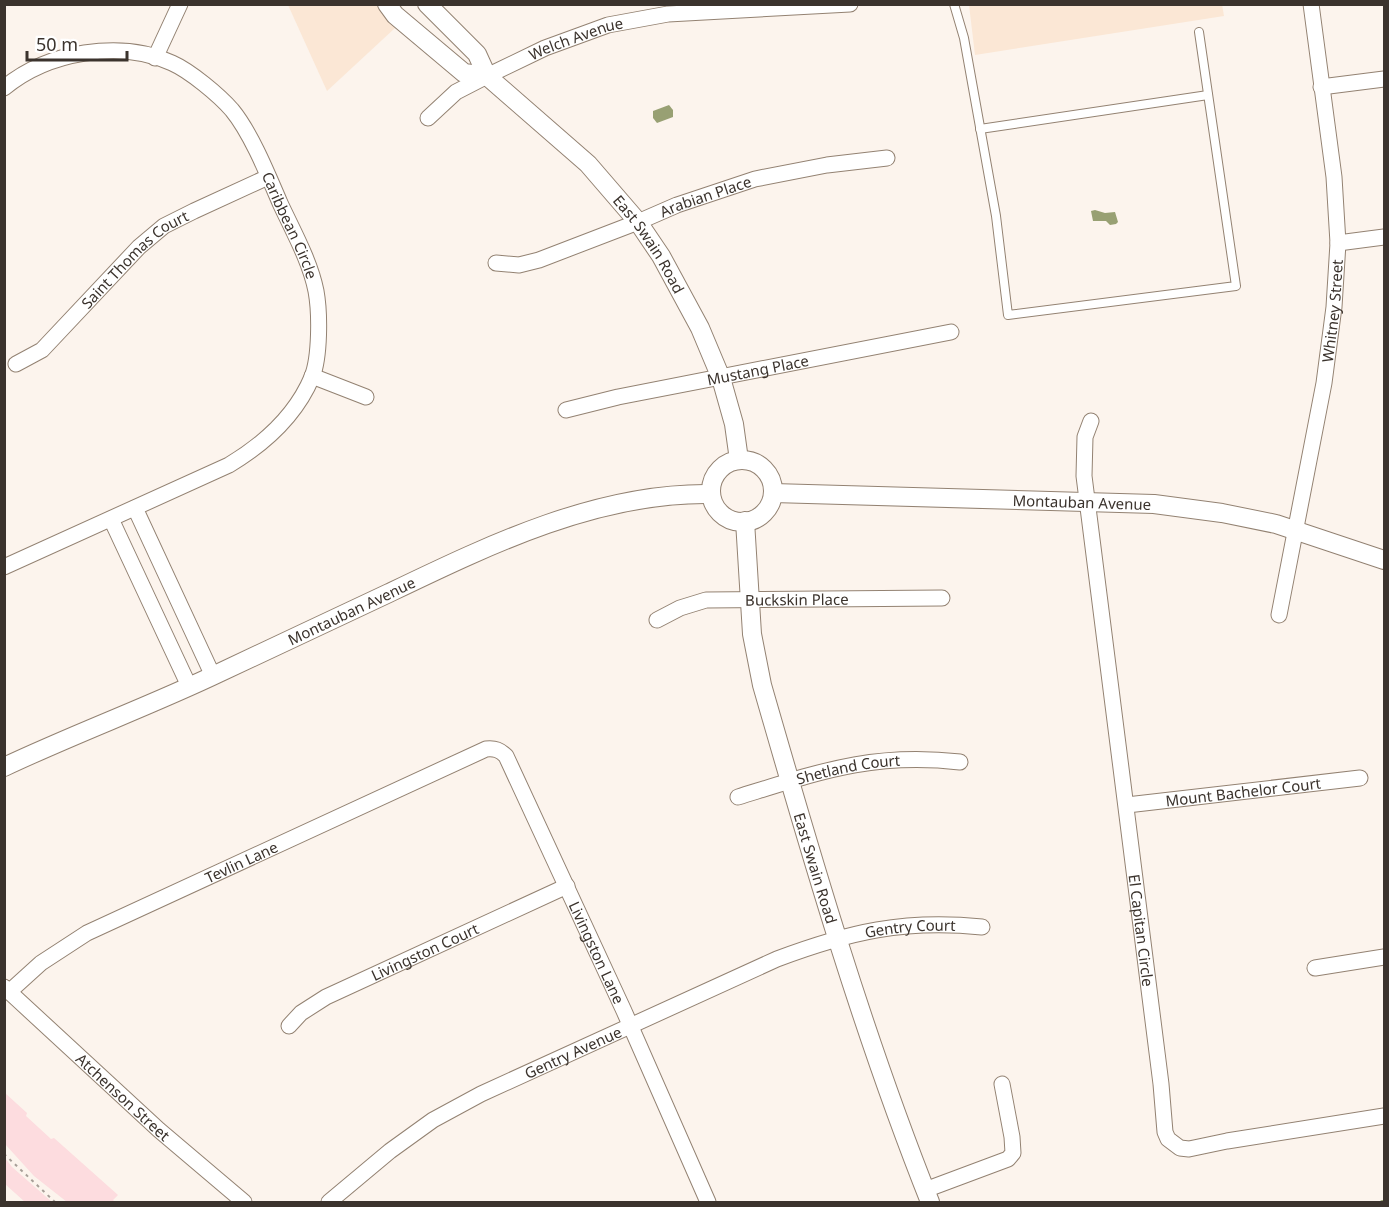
<svg xmlns="http://www.w3.org/2000/svg" width="1389" height="1207" viewBox="0 0 1389 1207" font-family="'Noto Sans',sans-serif">
  <style>
    .built { fill: #fbe7d5 }
    .green { fill: #fddcdf }
    .water { fill: #98a073 }
    .lines { fill: none; stroke-linecap: round; stroke-linejoin: round }
    .stream { stroke: #98a073; stroke-width: 4 }
    .service-casing { stroke: #938272; stroke-width: 10 }
    .minor-casing { stroke: #938272; stroke-width: 17 }
    .tertiary-casing { stroke: #938272; stroke-width: 20 }
    .path { stroke: #a79f98; stroke-width: 2; stroke-dasharray: 3 4.5; stroke-linecap: butt }
    .service { stroke: #fff; stroke-width: 8 }
    .minor { stroke: #fff; stroke-width: 15 }
    .tertiary { stroke: #fff; stroke-width: 18 }
    .labels { text-anchor: middle; dominant-baseline: central; stroke-width: 6; stroke-linejoin: round; paint-order: stroke }
    .street-label { font-size: 15px; fill: #3b332d; stroke: #fff }
  </style>
  <rect width="100%" height="100%" fill="#fcf4ed"/>
  <!-- built -->
  <g class="built">
    <path d="M1222,4L1224,16L975,55L969,5Z"/>
    <path d="M288,5H377L395,28L327,91Z"/>
  </g>
  <!-- green -->
  <g class="green">
    <path d="M5,1093L27,1113L26,1116L51,1139L54,1138L118,1195L113,1200L115,1202H67L34,1176L5,1144Z"/>
    <path d="M5,1158L12,1167L52,1202H25L5,1184Z"/>
  </g>
  <!-- water -->
  <g class="water">
    <path d="M669,105L673,110V117L657,123L653,118V111Z"/>
    <path d="M1095,210L1105,213L1115,212L1118,222L1116,224L1110,225L1106,221H1093L1091,211Z"/>
  </g>
  <g class="lines">
    <!-- stream -->
    <path class="stream" d="M1382,1202H1384"/>
    <!-- service casing -->
    <g class="service-casing">
      <g id="service">
        <path d="M954,4L964,38L996,216L1008,315L1236,286L1199,32"/>
        <path d="M980,129L1208,95"/>
      </g>
    </g>
    <!-- minor casing -->
    <g class="minor-casing">
      <g id="minor">
        <path d="M155,58L180,4"/>
        <path d="M1321,87L1384,79"/>
        <path id="s1" d="M4,88C47,52 120,39 172,63C190,71 219,95 232,110C251,133 268,175 280,203C293,231 310,261 316,291C320,313 320,357 312,377C296,415 264,444 229,465L4,567"/>
        <path id="s2" d="M428,118L456,92L487,76L545,48L608,25L668,14L850,4"/>
        <path d="M1338,243L1384,237"/>
        <path id="s3" d="M496,263L519,265L539,260L638,222L677,205L755,179L827,165L887,158"/>
        <path id="s4" d="M16,364L42,350L139,247L164,226L194,211L268,177"/>
        <path d="M312,376L366,397"/>
        <path id="s5" d="M566,410L618,397L951,332"/>
        <path id="s6" d="M1091,421L1085,437L1084,476L1161,1084L1165,1132L1168,1139L1180,1148L1189,1149L1227,1141L1384,1116"/>
        <path d="M135,508L213,676"/>
        <path d="M111,519L189,686"/>
        <path id="s7" d="M1279,615L1324,383L1334,307L1338,243L1334,177L1311,4"/>
        <path id="s8" d="M657,620L680,608L706,600L942,598"/>
        <path id="s9" d="M738,797C819,772 873,752 960,762"/>
        <path id="s10" d="M1127,805L1360,778"/>
        <path d="M1315,968L1384,957"/>
        <path id="s11" d="M4,987L159,1130L244,1202"/>
        <path id="s12" d="M9,992L41,963L87,933L486,749C495,748 500,750 506,756L624,1011L708,1202"/>
        <path id="s13" d="M289,1026L301,1013L326,997L567,886"/>
        <path d="M925,1190L1008,1159L1013,1153L1012,1137L1002,1084"/>
        <path id="s14" d="M329,1202L390,1151L433,1120L481,1094L777,959C849,932 904,919 982,927"/>
      </g>
    </g>
    <!-- tertiary casing -->
    <g class="tertiary-casing">
      <g id="tertiary">
        <path d="M387,4L395,15L464,73L487,76"/>
        <path id="s15" d="M427,4L477,54L487,76L588,164L638,222L661,256L700,328L721,378L734,424L739,460"/>
        <circle cx="742" cy="491" r="31"/>
        <path id="s16" d="M773,493L1154,504L1222,513L1276,524L1384,560"/>
        <path id="s17" d="M745,521L752,634L762,685C812,859 863,1034 930,1202"/>
        <path id="s18" d="M4,767C76,733 150,706 221,672C277,646 333,619 389,593C489,545 598,492 711,494"/>
      </g>
    </g>
    <!-- path -->
    <path class="path" d="M4,1154L55,1202"/>
    <!-- service -->
    <use href="#service" class="service"/>
    <!-- minor -->
    <use href="#minor" class="minor"/>
    <!-- tertiary -->
    <use href="#tertiary" class="tertiary"/>
  </g>
  <g class="labels">
    <!-- street labels -->
    <g class="street-label">
      <text stroke="none"><textPath href="#s2" startOffset="170">Welch Avenue</textPath></text>
      <text stroke="none"><textPath href="#s3" startOffset="222">Arabian Place</textPath></text>
      <text stroke="none"><textPath href="#s1" startOffset="384">Caribbean Circle</textPath></text>
      <text stroke="none"><textPath href="#s15" startOffset="330">East Swain Road</textPath></text>
      <text stroke="none"><textPath href="#s4" startOffset="160">Saint Thomas Court</textPath></text>
      <text stroke="none"><textPath href="#s7" startOffset="309">Whitney Street</textPath></text>
      <text stroke="none"><textPath href="#s5" startOffset="196">Mustang Place</textPath></text>
      <text stroke="none"><textPath href="#s16" startOffset="309">Montauban Avenue</textPath></text>
      <text stroke="none"><textPath href="#s8" startOffset="144">Buckskin Place</textPath></text>
      <text stroke="none"><textPath href="#s18" startOffset="381">Montauban Avenue</textPath></text>
      <text stroke="none"><textPath href="#s9" startOffset="114">Shetland Court</textPath></text>
      <text stroke="none"><textPath href="#s10" startOffset="117">Mount Bachelor Court</textPath></text>
      <text stroke="none"><textPath href="#s12" startOffset="268">Tevlin Lane</textPath></text>
      <text stroke="none"><textPath href="#s17" startOffset="356">East Swain Road</textPath></text>
      <text stroke="none"><textPath href="#s14" startOffset="650">Gentry Court</textPath></text>
      <text stroke="none"><textPath href="#s6" startOffset="514">El Capitan Circle</textPath></text>
      <text stroke="none"><textPath href="#s13" startOffset="156">Livingston Court</textPath></text>
      <text stroke="none"><textPath href="#s12" startOffset="776">Livingston Lane</textPath></text>
      <text stroke="none"><textPath href="#s14" startOffset="288">Gentry Avenue</textPath></text>
      <text stroke="none"><textPath href="#s11" startOffset="162">Atchenson Street</textPath></text>
    </g>
  </g>
  <!-- border -->
  <rect width="1389" height="1207" fill="none" stroke="#3b332d" stroke-width="12"/>
  <!-- scale -->
  <path d="M27 51v9h100v-9" fill="none" stroke="#3b332d" stroke-width="3"/>
  <text x="36" y="51" font-size="18" fill="#3b332d" stroke="#ffffff" stroke-width="4.5" paint-order="stroke">50 m</text>
</svg>
